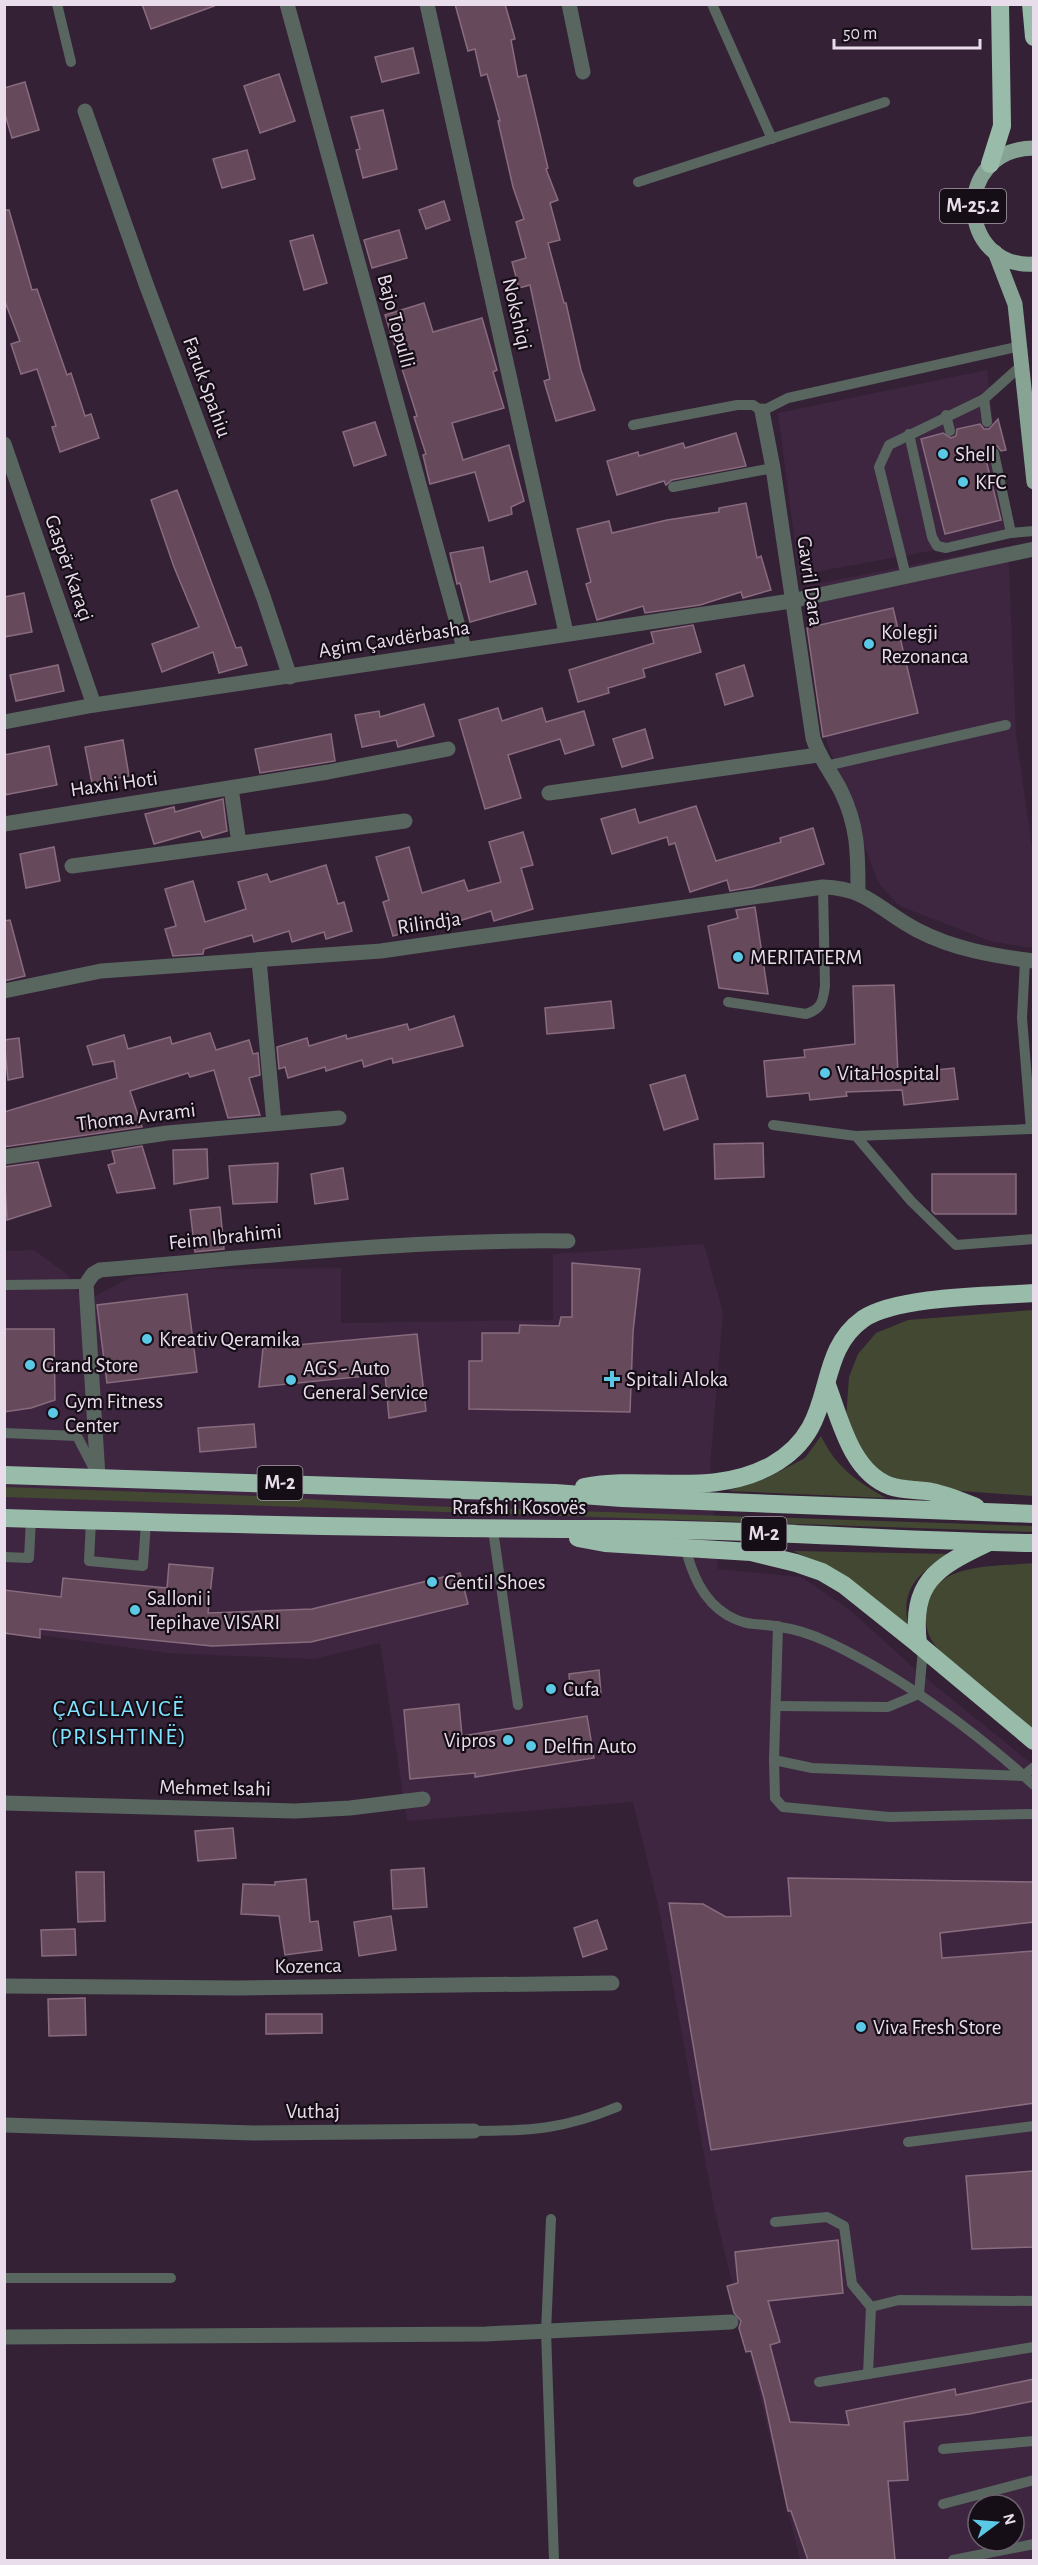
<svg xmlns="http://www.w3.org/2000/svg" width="1038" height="2565" viewBox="0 0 1038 2565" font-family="'Alegreya Sans',sans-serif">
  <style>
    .built { fill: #3e2641; fill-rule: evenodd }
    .green { fill: #434833 }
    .building { fill: #664a5c; stroke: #896b7e; stroke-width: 1.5 }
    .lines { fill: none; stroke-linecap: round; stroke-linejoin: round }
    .lane { stroke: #58665f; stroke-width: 10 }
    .street { stroke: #58665f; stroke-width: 15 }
    .primary { stroke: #87a394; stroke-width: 15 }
    .highway { stroke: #99bba9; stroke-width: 18 }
    .poi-dot { fill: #5bc8e6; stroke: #160e17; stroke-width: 2 }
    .labels { text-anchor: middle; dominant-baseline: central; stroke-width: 4.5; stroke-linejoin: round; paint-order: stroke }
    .shield { fill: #160e17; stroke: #aa9fab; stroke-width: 1.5 }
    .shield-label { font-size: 20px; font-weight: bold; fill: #eaddeb }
    .street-label { font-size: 21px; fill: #eaddeb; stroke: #160e17 }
    .poi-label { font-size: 21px; fill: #eaddeb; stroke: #160e17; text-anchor: start }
    .quarter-label { font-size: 24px; letter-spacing: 1.5px; fill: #81e2ff; stroke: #160e17 }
  </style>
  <rect width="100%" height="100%" fill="#342136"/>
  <!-- built -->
  <g class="built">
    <path d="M987,370L1006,537L799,575L778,413Z"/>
    <path d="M1008,546L1016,735L1034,861L1033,947L1030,948L990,941L910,910L897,904L878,882L827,742L801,587Z"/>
    <path d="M704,1244L723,1313L710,1466L718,1569L801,1577L850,1610L916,1670L1033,1765V2560H800L714,2208L659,1909L633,1802L407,1821L380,1643L314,1659L167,1653L5,1630V1251L34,1250L67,1274L84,1302L131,1277L210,1269L341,1268V1323L553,1320V1254ZM978,2505H1014V2541H978Z"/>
  </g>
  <!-- green -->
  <g class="green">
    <path d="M1033,1310V1496L916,1488L904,1486L862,1459L846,1419L849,1377L858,1354L876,1333L908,1320Z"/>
    <path d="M821,1436C836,1467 856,1481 886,1498L728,1491L767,1478L805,1458Z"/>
    <path d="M5,1487L257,1496L423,1506L1033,1526L1034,1532L5,1497Z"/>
    <path d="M794,1551L951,1554C919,1572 899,1588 909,1627L847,1579Z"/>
    <path d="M1033,1563V1729L941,1652C928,1638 925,1629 926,1611C929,1561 997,1567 1033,1563Z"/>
  </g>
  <!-- building -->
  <g class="building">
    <path d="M142,4H213L214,6L151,29Z"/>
    <path d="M455,4H505L515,39L511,40L518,77L526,75L548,168L546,169L558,200L550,203L560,240L548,243L564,303H566L581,370L595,410L556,421L544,381L550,379L530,285L519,288L512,262L526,258L516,222L524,219L513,187L498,121H500L487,74L481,76L475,49L468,51Z"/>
    <path d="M413,48L419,73L382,82L375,57Z"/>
    <path d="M279,74L295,121L260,133L244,86Z"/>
    <path d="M25,82L39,130L12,138L4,111V88Z"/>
    <path d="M383,110L397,169L363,178L356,150L360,149L351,117Z"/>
    <path d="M247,150L255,179L222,188L213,159Z"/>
    <path d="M444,201L450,220L426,229L419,210Z"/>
    <path d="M4,210H9L32,290L37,289L67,375L71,373L85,416L91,414L99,438L60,452L52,427L56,426L37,369L21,374L11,344L20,341L4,299Z"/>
    <path d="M399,230L407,258L372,268L364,240Z"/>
    <path d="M313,235L327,283L304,290L290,241Z"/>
    <path d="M424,303L433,332L482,318L497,370L493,372L504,408L452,423L463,460L509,445L524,501L511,507L512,514L489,521L475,472L430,484L423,455L426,454L414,417L417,416L385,315Z"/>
    <path d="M998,419L1006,450L1001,451L997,446H992L985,456L1001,520L945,534L921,439L943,433L951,438L956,436L957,429L980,424L984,429H989Z"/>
    <path d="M375,422L386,455L354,466L343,432Z"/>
    <path d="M736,433L746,466L672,480L666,485L664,481L617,495L607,461L638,452L639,456L683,443L685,448Z"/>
    <path d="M177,490L236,648L241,647L247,665L219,673L213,652L162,672L152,644L199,627L174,567L151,500Z"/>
    <path d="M746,503L757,558L761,556L771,590L743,598L741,592L700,605L645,613L643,606L597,620L586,584L591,582L577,529L609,521L612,533L667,520L719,512V508Z"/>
    <path d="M483,547L490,582L527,571L536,604L470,622L460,583L457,584L450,553Z"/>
    <path d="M24,593L32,632L4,637V597Z"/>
    <path d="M893,608L918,713L823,737L807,628Z"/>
    <path d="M693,625L701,652L643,669L645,677L608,688L609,693L578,702L569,670L654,643L651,632Z"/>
    <path d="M58,665L64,691L16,701L10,675Z"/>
    <path d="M744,665L753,696L725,705L716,674Z"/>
    <path d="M424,704L434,736L398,747L396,740L362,747L355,715L379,711L380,717Z"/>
    <path d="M498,708L502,721L542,708L546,722L584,711L594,745L565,754L560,739L508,755L521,798L485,809L459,720Z"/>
    <path d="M645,729L653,758L622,767L613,739Z"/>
    <path d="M331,734L335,761L260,773L255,749Z"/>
    <path d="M123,740L129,776L92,783L85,747Z"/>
    <path d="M49,746L57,785L4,795V755Z"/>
    <path d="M223,799L227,831L203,838L200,831L154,844L145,814L174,807L175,812Z"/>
    <path d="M696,806L716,861L781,842L780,838L813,828L824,864L752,887L730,891L727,880L690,892L675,843L669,845L667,837L612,854L601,819L635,809L639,823Z"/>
    <path d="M523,832L533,865L521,868L533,909L494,921L491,911L443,926L441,921L393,936L383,902L389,900L376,857L409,847L422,893L464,880L468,891L501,882L489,842Z"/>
    <path d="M54,847L60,881L26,888L20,854Z"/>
    <path d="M326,865L338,904L344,902L352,931L326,939L324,932L292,942L289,931L254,942L252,935L204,949L203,954L173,956L165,929L176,926L165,889L193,881L205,922L246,909L238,882L267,874L270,882Z"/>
    <path d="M755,907L768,994L719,988L708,926L738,918L736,910Z"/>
    <path d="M10,920L25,976L4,981V921Z"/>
    <path d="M894,985L898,1074L954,1068L958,1099L904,1105L902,1090L846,1092L847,1096L810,1100L809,1093L767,1097L764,1061L805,1057L804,1050L855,1044L853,986Z"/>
    <path d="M611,1001L614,1028L547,1034L545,1008Z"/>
    <path d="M454,1016L463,1046L393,1063L392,1058L364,1067L362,1060L326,1071L325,1067L288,1078L285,1067L279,1069L277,1047L307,1038L309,1046L346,1035L347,1039L407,1024L409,1030Z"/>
    <path d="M210,1033L216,1050L249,1040L253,1054L258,1053L260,1075L249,1078L260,1115L228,1118L214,1070L190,1077L188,1073L130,1091L142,1127L4,1147V1112L117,1078L114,1061L93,1065L87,1046L124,1035L128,1049L170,1037L172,1044Z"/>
    <path d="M19,1038L23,1077L8,1080L4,1040Z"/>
    <path d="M685,1075L698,1119L664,1130L650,1085Z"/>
    <path d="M763,1143L764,1177L715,1179L714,1144Z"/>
    <path d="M142,1146L155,1188L117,1193L108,1165L115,1163L112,1151Z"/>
    <path d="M207,1149L208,1178L174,1184L173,1150Z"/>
    <path d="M38,1162L51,1206L7,1220L4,1167Z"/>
    <path d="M278,1163L277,1202L233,1204L229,1166Z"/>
    <path d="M343,1168L348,1199L315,1204L311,1174Z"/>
    <path d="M932,1174H1016V1214H935L932,1211Z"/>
    <path d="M220,1207L224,1249L195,1252L190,1210Z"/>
    <path d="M572,1263L640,1269L633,1332L630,1412L469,1409V1361H482V1333H519L520,1325L559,1326L561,1317H572Z"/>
    <path d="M187,1294L197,1372L107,1383L97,1305Z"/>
    <path d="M4,1329H54L55,1400L31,1408L4,1412Z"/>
    <path d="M417,1334L426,1411L389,1418L385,1374L259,1387L263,1348Z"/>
    <path d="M254,1424L256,1447L200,1452L198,1428Z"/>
    <path d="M169,1564L213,1568L208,1613L312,1609L460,1573L468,1604L311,1642L212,1646L40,1629V1638L4,1633V1590L61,1597L63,1578L167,1588Z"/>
    <path d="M599,1670L601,1694L571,1697L569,1674Z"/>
    <path d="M459,1704L462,1736L587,1716L594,1758L475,1777V1773L410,1779L404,1710Z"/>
    <path d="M233,1828L236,1858L198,1861L195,1831Z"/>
    <path d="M424,1868L427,1907L393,1909L391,1870Z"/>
    <path d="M76,1872H104L105,1921L78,1922Z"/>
    <path d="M788,1878L1034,1882V1922L940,1933L942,1958L1034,1951V2103L711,2150L669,1903L703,1904L726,1917L791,1916Z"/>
    <path d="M306,1879L310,1922L318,1921L322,1950L285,1955L279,1916L241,1914L243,1884L275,1885V1882Z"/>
    <path d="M391,1916L396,1950L359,1956L354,1922Z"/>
    <path d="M597,1920L607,1949L583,1957L574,1928Z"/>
    <path d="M75,1929L76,1955L42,1956L41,1930Z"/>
    <path d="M85,1998L86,2035L49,2036L48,1999Z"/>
    <path d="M266,2014H322V2033L266,2034Z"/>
    <path d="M1034,2171V2247L972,2249L966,2176Z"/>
    <path d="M838,2240L843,2293L768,2301L780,2342L770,2345L790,2422L849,2425L846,2411L955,2389L956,2395L1034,2379V2401L969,2414L904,2422L908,2480L888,2481L895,2560H808L791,2511H788L764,2398L751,2351L746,2352L739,2328L741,2321L734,2313L727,2286L738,2283L735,2252Z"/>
  </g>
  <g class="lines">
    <!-- lane -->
    <g class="lane">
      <path d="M57,4L71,62"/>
      <path d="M712,4L772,139"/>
      <path d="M638,182L885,102"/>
      <path d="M946,415L950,431"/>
      <path d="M987,422L984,399L1023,364"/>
      <path d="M633,425L737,405H753L762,411L788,398L1021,346"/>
      <path d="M909,434L932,537L937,546L946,548L1011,533"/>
      <path d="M994,453L1011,533L1034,531"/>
      <path d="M673,487L773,468"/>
      <path d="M906,576L879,467L889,445L984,399"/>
      <path d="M826,766L1006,725"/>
      <path d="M728,1002L806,1014C822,1009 823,1001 825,986L823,887"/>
      <path d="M773,1125L856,1136L1031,1129L1022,1018L1025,960"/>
      <path d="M856,1136L911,1201L956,1245L1034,1239"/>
      <path d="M4,1285L86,1284"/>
      <path d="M4,1433L77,1436L95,1471"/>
      <path d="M91,1520L89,1561L143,1566L146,1522"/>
      <path d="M493,1530L518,1705"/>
      <path d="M685,1547C692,1573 702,1600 727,1615C750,1628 757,1622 780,1627C795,1629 813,1635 828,1642C899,1675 976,1732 1034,1785"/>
      <path d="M4,1557L29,1558L31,1519"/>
      <path d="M778,1626L774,1760L812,1768L1023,1776L1034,1767"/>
      <path d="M776,1706L888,1707L919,1694L923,1649"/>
      <path d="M774,1760L775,1798L783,1807L889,1817L1034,1814"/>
      <path d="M474,2131C531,2131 564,2129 617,2107"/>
      <path d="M908,2142L1034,2126"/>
      <path d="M551,2219L546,2331L554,2560"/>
      <path d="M775,2222L827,2217L844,2226L852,2284L871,2307"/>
      <path d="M4,2278H171"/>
      <path d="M868,2374L871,2307L899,2300L1034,2301"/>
      <path d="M819,2382L1034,2347"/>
      <path d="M943,2449L1034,2441"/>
      <path d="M943,2504L1034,2480"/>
      <path d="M953,2560L1034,2544"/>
    </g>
    <!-- street -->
    <g class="street">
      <path d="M287,4L464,648"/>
      <path d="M427,4L566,633"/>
      <path d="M569,4L583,72"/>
      <path d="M85,111L146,284L263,596L290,677"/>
      <path d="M762,411L773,468L813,738C819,758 832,773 841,791C858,826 858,853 858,891"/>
      <path d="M4,444L94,705"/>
      <path d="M4,722L94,705L791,601L1034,549"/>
      <path d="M231,788L239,843"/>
      <path d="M549,793L818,755"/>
      <path d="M4,824L328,772L448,749"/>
      <path d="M72,866L405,821"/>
      <path d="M259,960L274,1123"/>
      <path d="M4,991L101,971L381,951L823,887C868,888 880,911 917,930C953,949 994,956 1034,961"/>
      <path d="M4,1157L167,1133L339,1118"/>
      <path d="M98,1477L86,1284L93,1274L100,1270C258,1257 409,1239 568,1241"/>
      <path d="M4,1803L295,1811L350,1808L423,1799"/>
      <path d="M4,1986L237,1988L612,1983"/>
      <path d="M4,2125L253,2133L474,2131"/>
      <path d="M4,2337L486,2334L731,2322"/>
    </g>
    <!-- primary -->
    <g class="primary">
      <path d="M1034,148C951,149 957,269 1034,264"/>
      <path d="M995,252L1015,304L1034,482"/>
    </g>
    <!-- highway -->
    <g class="highway">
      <path d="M1031,4L1034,37"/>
      <path d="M990,164L1002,126L1000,4"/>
      <path d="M827,1385C840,1419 851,1472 890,1486C903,1491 918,1489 932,1492C947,1495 961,1501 976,1507"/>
      <path d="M4,1475L555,1493L622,1498L1034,1514"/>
      <path d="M584,1487C647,1475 713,1498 772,1465C842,1426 810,1357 863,1319C897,1296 991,1296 1034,1293"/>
      <path d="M4,1518C208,1524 411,1529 615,1529C754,1529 894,1541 1034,1543"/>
      <path d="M578,1538L605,1543L751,1552L796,1563L822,1572L844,1585L918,1644L1034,1741"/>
      <path d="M918,1644C911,1583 934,1568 987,1543"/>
    </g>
  </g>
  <!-- markers -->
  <g class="poi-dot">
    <circle cx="943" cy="454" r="6"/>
    <circle cx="963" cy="482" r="6"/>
    <circle cx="869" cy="644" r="6"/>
    <circle cx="738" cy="957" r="6"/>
    <circle cx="825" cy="1073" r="6"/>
    <circle cx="147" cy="1339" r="6"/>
    <circle cx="30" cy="1365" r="6"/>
    <path d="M609 1370h6v6h6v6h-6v6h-6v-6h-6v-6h6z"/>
    <circle cx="291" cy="1380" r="6"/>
    <circle cx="53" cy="1413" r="6"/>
    <circle cx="432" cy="1582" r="6"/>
    <circle cx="135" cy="1610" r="6"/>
    <circle cx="551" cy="1689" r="6"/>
    <circle cx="508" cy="1740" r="6"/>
    <circle cx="531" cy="1746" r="6"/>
    <circle cx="861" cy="2027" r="6"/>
  </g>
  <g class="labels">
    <!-- shield labels -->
    <g class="shield">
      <rect x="940" y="189" width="66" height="34" rx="4.5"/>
      <rect x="257.5" y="1466" width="45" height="34" rx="4.5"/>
      <rect x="741.5" y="1517" width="45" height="34" rx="4.5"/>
    </g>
    <g class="shield-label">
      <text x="973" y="206">M-25.2</text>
      <text x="280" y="1483">M-2</text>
      <text x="764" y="1534">M-2</text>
    </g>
    <!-- street labels -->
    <g class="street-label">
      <text transform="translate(517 314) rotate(77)">Nokshiqi</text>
      <text transform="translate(396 321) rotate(75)">Bajo Topulli</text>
      <text transform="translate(207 387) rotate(70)">Faruk Spahiu</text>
      <text transform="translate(69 568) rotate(71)">Gaspër Karaçi</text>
      <text transform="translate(810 581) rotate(82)">Gavril Dara</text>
      <text transform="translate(394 639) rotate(-9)">Agim Çavdërbasha</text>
      <text transform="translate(114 784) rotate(-8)">Haxhi Hoti</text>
      <text transform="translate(429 923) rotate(-8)">Rilindja</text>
      <text transform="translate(136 1117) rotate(-7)">Thoma Avrami</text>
      <text transform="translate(225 1237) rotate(-6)">Feim Ibrahimi</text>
      <text x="519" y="1507">Rrafshi i Kosovës</text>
      <text transform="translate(215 1788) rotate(1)">Mehmet Isahi</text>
      <text transform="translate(308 1966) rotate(-1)">Kozenca</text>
      <text x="313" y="2111">Vuthaj</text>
    </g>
    <!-- poi labels -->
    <g class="poi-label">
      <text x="955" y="454">Shell</text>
      <text x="975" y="482">KFC</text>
      <text x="881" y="632">Kolegji<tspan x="881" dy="24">Rezonanca</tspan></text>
      <text x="750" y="957">MERITATERM</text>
      <text x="837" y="1073">VitaHospital</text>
      <text x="159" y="1339">Kreativ Qeramika</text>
      <text x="42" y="1365">Grand Store</text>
      <text x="303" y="1368">AGS - Auto<tspan x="303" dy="24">General Service</tspan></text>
      <text x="626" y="1379">Spitali Aloka</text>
      <text x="65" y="1401">Gym Fitness<tspan x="65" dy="24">Center</tspan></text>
      <text x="444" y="1582">Gentil Shoes</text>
      <text x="147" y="1598">Salloni i<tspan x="147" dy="24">Tepihave VISARI</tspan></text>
      <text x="563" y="1689">Cufa</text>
      <text x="496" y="1740" text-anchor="end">Vipros</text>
      <text x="543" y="1746">Delfin Auto</text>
      <text x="873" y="2027">Viva Fresh Store</text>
    </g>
    <!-- quarter labels -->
    <g class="quarter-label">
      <text x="119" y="1709">ÇAGLLAVICË<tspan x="119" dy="28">(PRISHTINË)</tspan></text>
    </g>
  </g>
  <!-- border -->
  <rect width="1038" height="2565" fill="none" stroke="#eaddeb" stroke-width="12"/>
  <!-- north arrow -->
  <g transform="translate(996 2523) rotate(74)"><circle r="28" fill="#160e17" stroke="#6b616c" stroke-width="1.5"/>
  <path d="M0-4.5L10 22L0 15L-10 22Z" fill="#5bc8e6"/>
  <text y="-9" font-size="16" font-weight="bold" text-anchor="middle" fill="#eaddeb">N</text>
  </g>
  <!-- scale -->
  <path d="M834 39v9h146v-9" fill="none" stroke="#eaddeb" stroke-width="3"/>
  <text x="843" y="39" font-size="18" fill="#eaddeb" stroke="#160e17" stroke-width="4.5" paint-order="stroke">50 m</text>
</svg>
